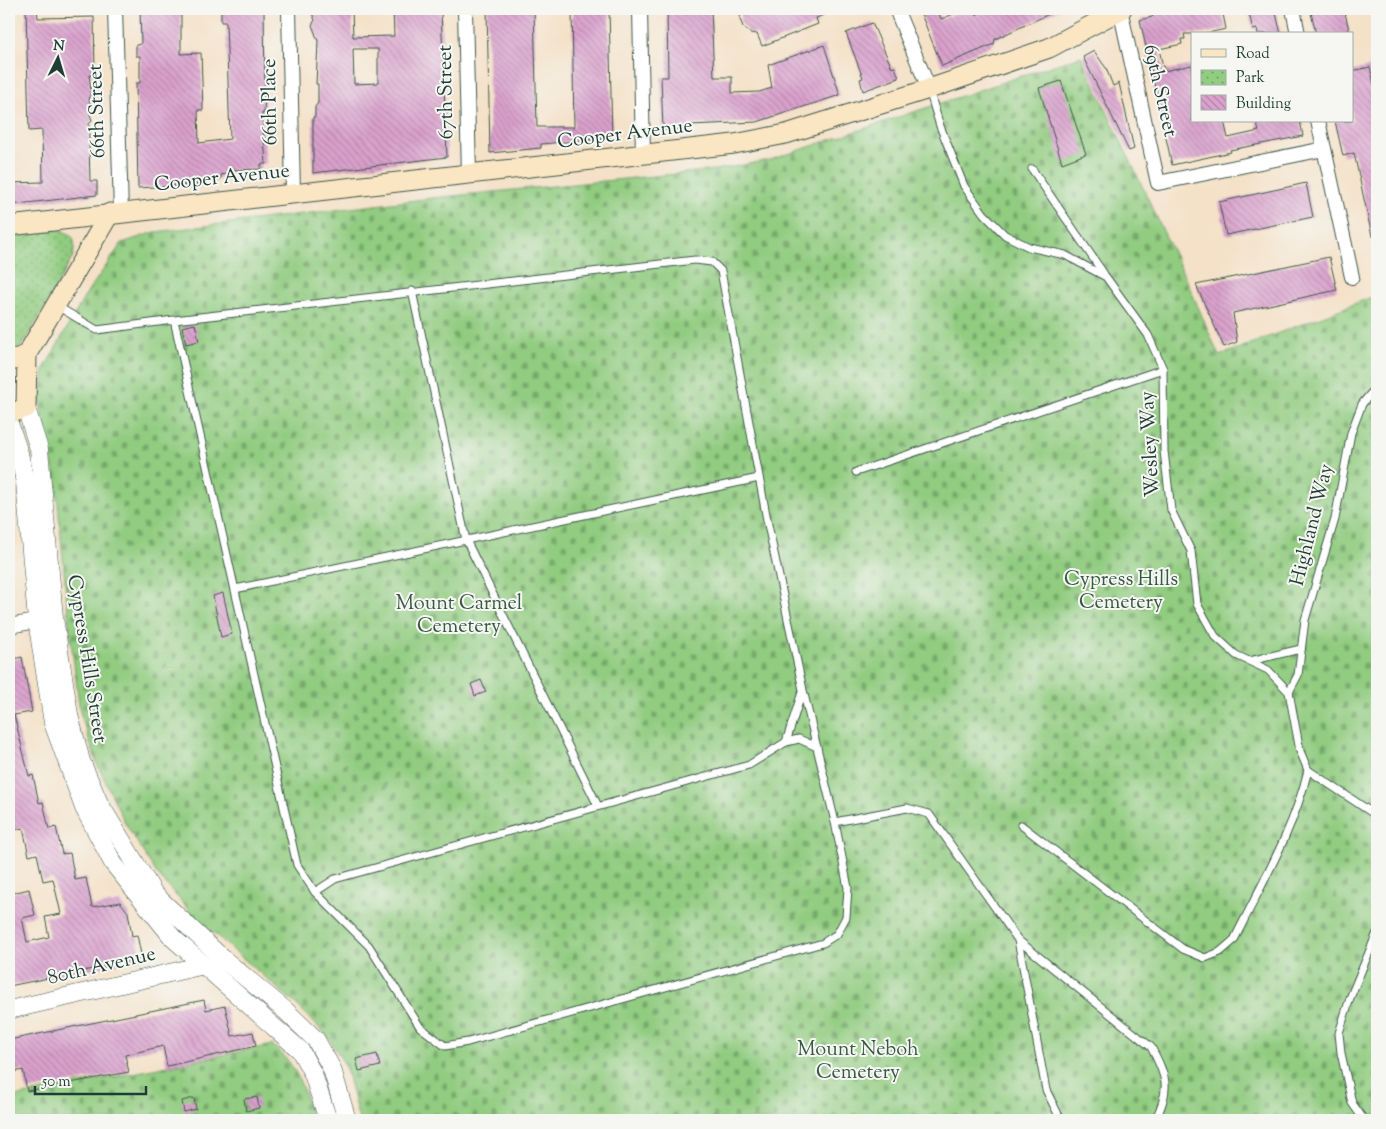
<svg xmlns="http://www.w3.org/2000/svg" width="1386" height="1129" viewBox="0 0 1386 1129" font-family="'Sorts Mill Goudy',serif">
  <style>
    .cemetery { fill: url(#cemetery-stones); stroke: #58845a }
    .park { fill: url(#park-dots); stroke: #58845a }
    .building { fill: url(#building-back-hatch); fill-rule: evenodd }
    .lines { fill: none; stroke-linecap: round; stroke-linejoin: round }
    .service-casing { stroke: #3f564a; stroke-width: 9 }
    .minor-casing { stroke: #3f564a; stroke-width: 16 }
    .tertiary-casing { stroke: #3f564a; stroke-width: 19 }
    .secondary-casing { stroke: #3f564a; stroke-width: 21 }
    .service { stroke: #fff; stroke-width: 7 }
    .minor { stroke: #fff; stroke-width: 14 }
    .tertiary { stroke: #fff; stroke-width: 18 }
    .secondary { stroke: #fbe6c3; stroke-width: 19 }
    .labels { text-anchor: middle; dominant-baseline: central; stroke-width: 4; stroke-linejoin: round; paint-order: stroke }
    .street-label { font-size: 20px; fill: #1f3d34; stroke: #f6f6f2 }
    .park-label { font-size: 20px; fill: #365a43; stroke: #f6f6f2 }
  </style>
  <defs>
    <pattern id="cemetery-stones" width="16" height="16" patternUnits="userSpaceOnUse" patternTransform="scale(1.25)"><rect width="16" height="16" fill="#91cc80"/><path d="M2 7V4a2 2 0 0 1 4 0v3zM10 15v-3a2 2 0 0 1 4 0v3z" fill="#76a76a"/></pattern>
    <pattern id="park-dots" width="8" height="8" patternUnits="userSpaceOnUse" patternTransform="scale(1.25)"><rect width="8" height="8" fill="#91cc80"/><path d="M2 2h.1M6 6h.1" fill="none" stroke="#76a76a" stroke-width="1.8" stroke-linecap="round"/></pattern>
    <pattern id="building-back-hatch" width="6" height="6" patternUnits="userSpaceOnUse" patternTransform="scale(1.25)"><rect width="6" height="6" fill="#daa1cd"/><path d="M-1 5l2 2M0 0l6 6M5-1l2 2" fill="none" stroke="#b084a7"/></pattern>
  </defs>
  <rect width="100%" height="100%" fill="#f6f6f2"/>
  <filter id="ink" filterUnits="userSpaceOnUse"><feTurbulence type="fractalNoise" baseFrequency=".02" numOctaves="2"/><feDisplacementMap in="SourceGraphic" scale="10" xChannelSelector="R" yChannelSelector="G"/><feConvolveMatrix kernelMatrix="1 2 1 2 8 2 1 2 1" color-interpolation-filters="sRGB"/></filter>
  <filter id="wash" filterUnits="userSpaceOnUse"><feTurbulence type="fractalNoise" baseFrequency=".0096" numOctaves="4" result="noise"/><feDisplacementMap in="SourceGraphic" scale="20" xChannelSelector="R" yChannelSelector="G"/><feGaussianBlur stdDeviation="1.12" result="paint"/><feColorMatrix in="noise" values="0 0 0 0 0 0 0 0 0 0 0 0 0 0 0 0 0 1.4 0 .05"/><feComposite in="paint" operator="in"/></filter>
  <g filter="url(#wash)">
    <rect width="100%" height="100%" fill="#f4e1c7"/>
    <!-- cemetery -->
    <g class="cemetery">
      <path d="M1081,56L1190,288L1219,356L1377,295V1120H359L345,1065L328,1037L296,1004L195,917L157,874L125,823L97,764L80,712L69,625L56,483L40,405L44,369L85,296L122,243L155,232L432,198L715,170L770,160Z"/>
      <path d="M272,1045C298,1065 304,1090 312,1120H9V1098Z"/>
    </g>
    <!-- park -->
    <path class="park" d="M53,226C73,236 77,234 73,257L23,345L9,355V232Z"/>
    <g id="blocks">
      <!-- building -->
      <g class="building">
        <path d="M26,9H37L38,18L94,17L95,75H89L91,90L89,101L92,105L89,112L92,120L89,124V144L90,181H97V195L9,205V183L43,182L42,130L29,131Z"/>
        <path d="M140,9H181V54L201,53L203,110H198L199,143L230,139L226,22H221V9H264L265,92L264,113H262L266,164H261V169L231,170L232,173L221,175V179L204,181L205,184L138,188L136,83H140V56H136V45L141,44Z"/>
        <path d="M310,9H352L353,37L394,36L393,9H441L447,157L313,173V117H315V107L318,103V84H316L318,41L312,25L315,20ZM353,49H378V83L354,84Z"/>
        <path d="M487,9H534L537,127H574L572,9H609L612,138L541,144V148L490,153Z"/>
        <path d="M667,9H711L714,77H732V93L759,92L772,88L768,65L824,45L840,95L757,122L690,125V129L663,130L661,77H668Z"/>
        <path d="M741,9H837V10L816,18L818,24L762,46L757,34L750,33L743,27L740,19Z"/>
        <path d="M919,9H937L941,19L966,9H973L976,15L989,9H1060L995,39L994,44L942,66Z"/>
        <path d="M1166,9H1222L1226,29L1203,34H1184L1185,39H1181L1182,44L1159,49L1164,71L1192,65V121H1224L1228,138L1259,131L1256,121H1300L1303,136L1230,150L1231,152L1172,165L1140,20L1152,17L1155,12Z"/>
        <path d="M1248,9H1275L1281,34H1258L1257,29L1253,30Z"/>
        <path d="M1313,9H1344L1350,34H1316L1311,13H1314Z"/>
        <path d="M872,23L892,68L895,67L899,78L863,91L860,79L863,78L846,33Z"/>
        <path d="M1094,51L1106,68L1113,86L1119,83L1134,149L1129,151L1083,57Z"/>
        <path d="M1370,67L1377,97V235L1372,236L1354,153L1343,156L1335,121H1352V71Z"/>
        <path d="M1061,81L1086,154L1062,163L1039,88Z"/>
        <path d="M1306,183L1313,217L1226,235L1219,202Z"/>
        <path d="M1329,257L1337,290L1233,313L1237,342L1224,347L1196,285Z"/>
        <path d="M195,324L199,341L186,344L182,327Z"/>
        <path d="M223,593L232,634L221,637L213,596Z"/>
        <path d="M22,657L32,712L14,715L29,776L33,775L39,803L43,802L49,829L56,827L62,854L70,853L75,880L86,878L92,907L120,902L128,912L132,936L137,935L142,959L9,986V894L29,889L35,915L22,918L27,942L49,937L45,917L61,914L53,879L43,881L37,854L29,856L23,828L9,831V660Z"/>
        <path d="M481,680L486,692L475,696L471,684Z"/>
        <path d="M204,1000L206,1010L225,1006L232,1036L253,1032L256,1046L167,1066L163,1046L125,1055L129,1072L27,1091L23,1070L9,1073V1040Z"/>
        <path d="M377,1054L380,1066L359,1071L356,1059Z"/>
        <path d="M257,1097L259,1108L246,1111L244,1099Z"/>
        <path d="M194,1098L196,1109L184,1112L182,1101Z"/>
      </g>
    </g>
  </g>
  <g filter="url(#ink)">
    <use href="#blocks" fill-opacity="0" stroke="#3f564a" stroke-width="1"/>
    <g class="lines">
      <!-- service casing -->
      <g class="service-casing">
        <g id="service">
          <path d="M929,90L940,126L964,186L984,214L1005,235L1029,247L1065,255L1106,277L1148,335L1163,369L1164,451L1171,510L1191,551L1197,604L1215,636L1236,655L1268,670L1289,692L1300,751L1308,770L1377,816"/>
          <path d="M1032,169L1104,274"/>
          <path d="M412,291L466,540L598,806"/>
          <path d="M57,306L97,330L174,320L297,865L315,892L369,946L420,1027L445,1046L468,1042L823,943L837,934L846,917L848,888L835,822L803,690L767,520L721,271L712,262L695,260L174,320"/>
          <path d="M856,472L1163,369"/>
          <path d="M235,589L759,478"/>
          <path d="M1250,661L1301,649"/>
          <path d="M1289,692L1298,675L1305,620L1335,519L1351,433L1362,404L1377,386"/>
          <path d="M786,742L799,739L817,747"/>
          <path d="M835,822L907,808L929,814L1018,940L1151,1047C1167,1077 1171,1089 1155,1120"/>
          <path d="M1021,825L1183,949L1205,958L1220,952L1234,940C1261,885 1294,830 1308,770"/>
          <path d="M315,892L335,879L749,765L786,742L802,692"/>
          <path d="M1018,940L1046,1090L1061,1120"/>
          <path d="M297,1120L304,1119"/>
          <path d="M1364,1120L1352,1103L1341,1053L1339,1033L1350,998L1377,933"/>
        </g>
      </g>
      <!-- minor casing -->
      <g class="minor-casing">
        <g id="minor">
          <path d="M115,9L121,212"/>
          <path d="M289,9L293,194"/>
          <path d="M465,9L469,175"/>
          <path d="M640,9L643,156"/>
          <path d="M896,9L929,89"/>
          <path d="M1120,9L1158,183L1324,149"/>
          <path d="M1293,9L1298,34"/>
          <path d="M1318,121L1352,277"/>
          <path d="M9,626L47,619"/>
        </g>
      </g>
      <!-- tertiary casing -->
      <g class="tertiary-casing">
        <g id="tertiary">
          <path d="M26,408L39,449L54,618L69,715L81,761L99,803L154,894L222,958L286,1011L316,1040L332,1069L347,1120"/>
          <path d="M9,423L19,453L25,482L37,620L53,723L84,808L113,863L173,938L300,1050L313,1074L328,1120"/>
          <path d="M9,1010L204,965"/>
        </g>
      </g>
      <!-- secondary casing -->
      <g class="secondary-casing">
        <g id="secondary">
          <path d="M9,226L734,144L786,134L929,89L1049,48L1122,9"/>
          <path d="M9,362L27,354"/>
          <path d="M9,414L26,408L27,354L110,213"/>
        </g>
      </g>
      <!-- service -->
      <use href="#service" class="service"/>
      <!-- minor -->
      <use href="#minor" class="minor"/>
      <!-- tertiary -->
      <use href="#tertiary" class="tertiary"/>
      <!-- secondary -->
      <use href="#secondary" class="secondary"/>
    </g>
  </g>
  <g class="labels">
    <!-- street labels -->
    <g class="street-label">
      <text transform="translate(1159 91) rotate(77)">69th Street</text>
      <text transform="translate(447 92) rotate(-91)">67th Street</text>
      <text transform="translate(271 102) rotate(-91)">66th Place</text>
      <text transform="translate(98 111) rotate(-92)">66th Street</text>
      <text transform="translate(625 135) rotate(-7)">Cooper Avenue</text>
      <text transform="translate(222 179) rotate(-6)">Cooper Avenue</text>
      <text transform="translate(1151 444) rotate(-93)">Wesley Way</text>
      <text transform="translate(1313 525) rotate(-76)">Highland Way</text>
      <text transform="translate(86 659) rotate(81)">Cypress Hills Street</text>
      <text transform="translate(102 967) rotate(-13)">80th Avenue</text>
    </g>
    <!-- park labels -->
    <g class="park-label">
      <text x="1121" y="580">Cypress Hills<tspan x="1121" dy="23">Cemetery</tspan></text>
      <text x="459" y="604">Mount Carmel<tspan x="459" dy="23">Cemetery</tspan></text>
      <text x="858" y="1050">Mount Neboh<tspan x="858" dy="23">Cemetery</tspan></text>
    </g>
  </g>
  <!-- margin -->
  <rect width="1386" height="1129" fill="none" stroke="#f6f6f2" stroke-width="30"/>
  <!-- legend -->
  <rect x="1191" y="32" width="162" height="90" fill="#f6f6f2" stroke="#a0aca6"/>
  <rect x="1201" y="49" width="25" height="8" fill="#fbe6c3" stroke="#a0aca6"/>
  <text x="1236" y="58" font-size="15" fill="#1f3d34">Road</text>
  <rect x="1201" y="70" width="25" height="15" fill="url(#park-dots)" stroke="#a0aca6"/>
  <text x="1236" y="82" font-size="15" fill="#1f3d34">Park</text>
  <rect x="1201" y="95" width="25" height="15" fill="url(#building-back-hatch)" stroke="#a0aca6"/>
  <text x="1236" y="108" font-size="15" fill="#1f3d34">Building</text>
  <!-- north arrow -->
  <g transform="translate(58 58) rotate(5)" stroke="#f6f6f2" stroke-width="4" paint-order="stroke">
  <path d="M0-4L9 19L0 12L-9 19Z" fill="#1f3d34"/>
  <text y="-8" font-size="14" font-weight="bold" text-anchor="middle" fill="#1f3d34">N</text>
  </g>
  <!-- scale -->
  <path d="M35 1086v8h111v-8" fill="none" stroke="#1f3d34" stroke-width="2.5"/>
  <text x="42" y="1086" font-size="15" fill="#1f3d34" stroke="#f6f6f2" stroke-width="4" paint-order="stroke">50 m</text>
</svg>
